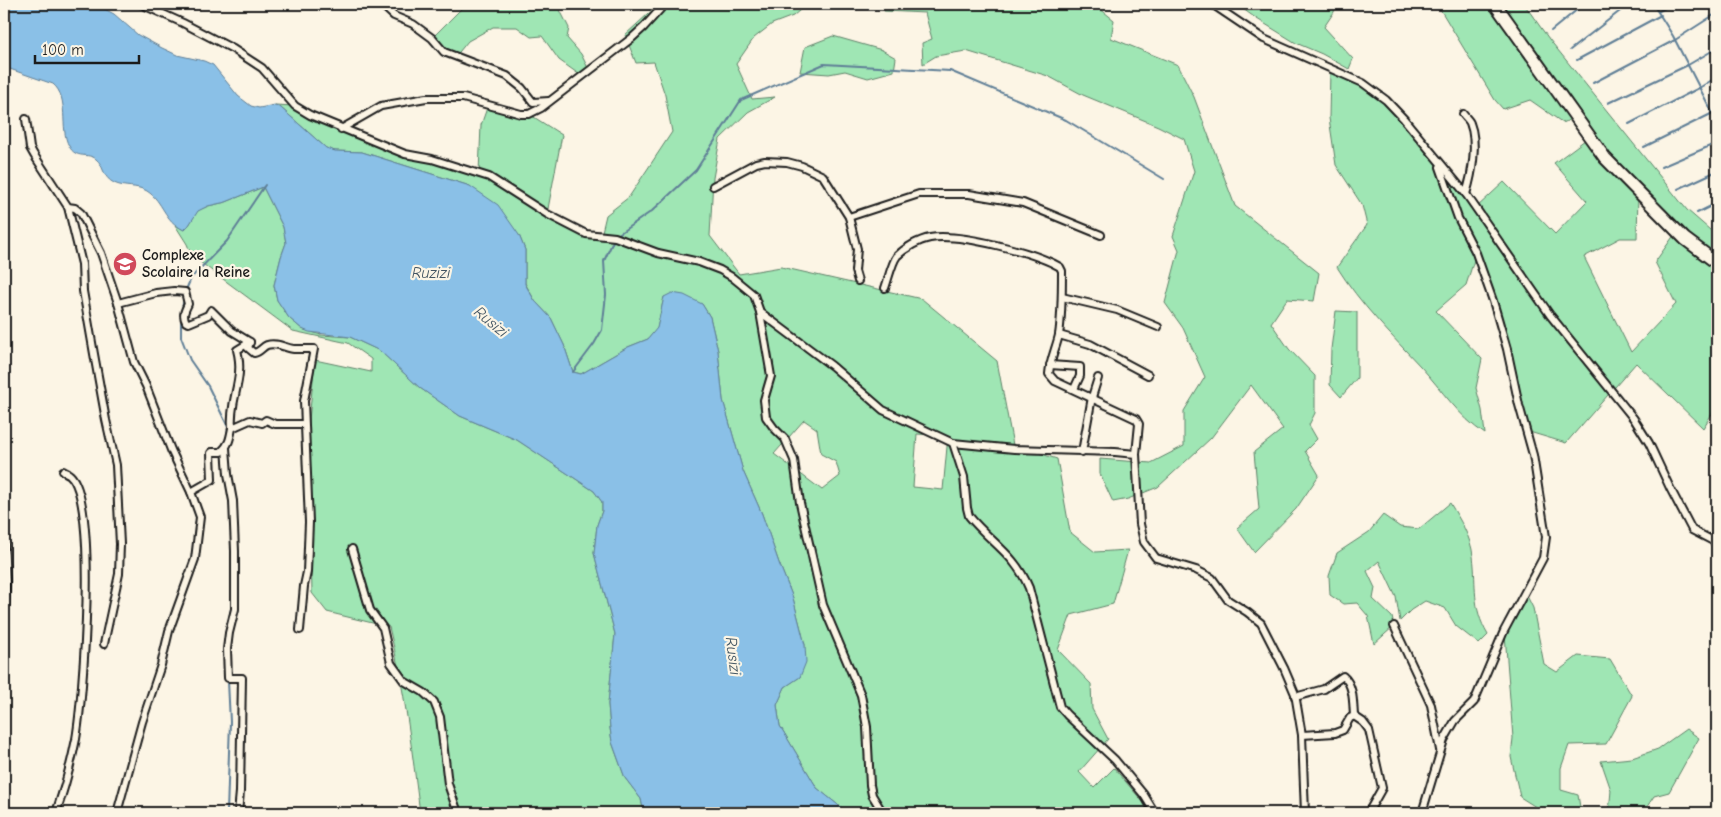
<svg xmlns="http://www.w3.org/2000/svg" width="1721" height="817" viewBox="0 0 1721 817" font-family="'Comic Neue',sans-serif">
  <style>
    .green { fill: #9fe6b4; stroke: #5e8168; fill-rule: evenodd }
    .water { fill: #8ac0e7; stroke: #5e7e96 }
    .lines { fill: none; stroke-linecap: round; stroke-linejoin: round }
    .stream { stroke: #5e7e96; stroke-width: 2 }
    .street-casing { stroke: #1c1c1c; stroke-width: 10 }
    .highway-casing { stroke: #1c1c1c; stroke-width: 15 }
    .street { stroke: #fcf5e5; stroke-width: 6 }
    .highway { stroke: #fcf5e5; stroke-width: 11 }
    .labels { text-anchor: middle; dominant-baseline: central; stroke-width: 4.5; stroke-linejoin: round; paint-order: stroke }
    .poi-label { font-size: 15px; font-weight: bold; fill: #1c1c1c; stroke: #fcf5e5; text-anchor: start }
    .water-label { font-size: 16px; font-style: italic; fill: #425563; stroke: #fcf5e5 }
  </style>
  <rect width="100%" height="100%" fill="#fcf5e5"/>
  <filter id="ink" filterUnits="userSpaceOnUse"><feTurbulence type="fractalNoise" baseFrequency=".02" numOctaves="2"/><feDisplacementMap in="SourceGraphic" scale="10" xChannelSelector="R" yChannelSelector="G"/><feConvolveMatrix kernelMatrix="1 2 1 2 8 2 1 2 1" color-interpolation-filters="sRGB"/></filter>
  <g filter="url(#ink)">
    <!-- green -->
    <g class="green">
      <path d="M466,4H557L569,28L567,38L581,54L588,68L580,75L559,60L542,36L531,37L517,27H493L468,41L455,57L444,52L432,38Z"/>
      <path d="M659,4H807L793,16L772,24L754,38L736,64L752,99L775,97L748,112L720,139L713,178L710,236L739,274L781,267L922,299L997,361L1013,445L1057,459L1070,532L1095,552L1128,550L1113,604L1071,615L1058,650L1091,684L1092,709L1108,739L1079,772L1094,788L1114,768L1143,802L1148,813H848L817,788L780,726L777,705L785,687L800,677L805,645L793,598L779,563L762,514L743,471L723,400L718,351L710,317L702,304L664,297L657,329L648,339L628,347L581,374L573,372L564,345L551,318L535,301L525,283V250L519,235L470,186L362,152L335,151L326,148L281,108L275,105L295,106L405,154L479,173L481,125L488,105L529,114L562,135L547,214L578,230L601,236L606,215L629,197L672,132L665,95L654,62L636,63L625,35ZM804,420L817,429L821,454L836,462L840,476L822,490L774,454ZM917,434L948,436L943,490L913,487Z"/>
      <path d="M885,4H1094L1114,20L1111,38L1178,65L1194,97L1235,206L1319,273L1314,301L1287,299L1271,323L1289,349L1315,376V413L1309,425L1317,439L1305,451L1319,475L1296,509L1254,552L1237,528L1259,509L1254,452L1283,429L1251,385L1211,438L1158,487L1128,499L1113,502L1100,474V459L1151,463L1184,446V411L1205,377L1183,328L1165,303L1179,250L1173,236L1194,171L1184,139L1158,126L1083,95L1048,76L966,51L936,56L923,64L922,43L932,39L925,13L884,11Z"/>
      <path d="M1236,4H1336L1334,12L1324,27L1353,59L1349,69L1322,54L1296,43L1257,19Z"/>
      <path d="M1437,4H1524L1549,39L1687,210L1717,236V411L1715,409L1703,428L1636,363L1566,443L1526,431L1507,349L1476,254L1466,285L1436,311L1482,359L1476,388L1482,410L1485,434C1459,417 1442,390 1421,367C1391,335 1360,304 1337,267L1367,225L1362,205L1336,165L1329,118L1330,69L1363,83L1386,100L1476,208L1504,182L1555,234L1587,201L1554,163L1589,137L1575,117L1563,123L1530,100L1503,109L1495,100ZM1638,194L1677,231L1655,262L1676,304L1631,352L1584,257L1620,238H1637Z"/>
      <path d="M833,36L882,50L896,58L894,71L868,78L845,71L829,74L800,72L805,47Z"/>
      <path d="M263,187L283,227L286,243L281,257L274,285L277,300L289,318L302,329L321,335L350,337L380,351L420,388L460,416L517,440L594,491L602,502V511L597,525L594,553L615,634L608,704L610,728L612,742L625,778L641,799L644,813H420C412,751 405,689 389,627L327,612L312,593L308,430L315,360L371,372V359L348,343L293,331L192,256L187,244L175,225L184,230L189,225L197,211L208,206L226,202Z"/>
      <path d="M1336,311L1357,312V378L1341,397L1330,385L1331,349Z"/>
      <path d="M1450,503C1460,520 1471,537 1473,556C1477,587 1471,606 1488,635L1479,644L1456,626L1445,608L1425,601L1411,610L1400,621L1396,597L1379,561L1367,571L1375,588L1373,599L1392,617L1394,626L1374,644L1368,616L1357,603L1343,604L1330,595L1329,576L1337,553L1369,532L1383,515L1400,527L1419,529Z"/>
      <path d="M1527,596L1533,608L1544,664L1557,672L1578,656L1610,659L1632,696L1606,744L1569,745L1561,768V790L1578,795L1581,813H1540L1539,809L1520,797L1511,757L1513,738L1505,634Z"/>
      <path d="M1686,729L1699,738L1669,792L1654,796L1643,813H1609L1611,790L1601,761L1632,758L1658,749Z"/>
    </g>
    <!-- water -->
    <path class="water" d="M4,4H95L114,14L138,35L162,48L177,55L204,61L213,65L238,96L251,106L259,108L275,105L281,108L326,148L335,151L362,152L470,186L498,205L519,235L525,250V284L535,301L551,318L564,345L573,372L581,374L628,347L648,339L657,328L664,297L672,293L684,295L702,304L710,317L718,351L723,400L743,471L762,514L779,563L793,598L805,645L806,662L800,677L785,687L777,705L780,726L817,788L848,813H644L641,799L625,778L612,742L610,728L608,704L615,634L594,553L597,525L602,511V502L594,491L517,440L460,416L420,388L380,351L350,337L309,332L302,329L289,318L277,300L274,285L281,257L286,243L283,227L263,187L226,202L208,206L198,211L189,225L184,230C163,220 164,202 147,191C137,185 124,188 114,183C102,177 104,165 96,159C88,152 76,160 69,146C59,128 70,98 53,84L4,67Z"/>
    <g class="lines">
      <!-- stream -->
      <g class="stream">
        <path d="M1653,4L1673,36L1717,122"/>
        <path d="M1535,8L1541,4"/>
        <path d="M1659,11L1673,4"/>
        <path d="M1551,31L1584,4"/>
        <path d="M1570,50L1629,4"/>
        <path d="M1577,60L1661,15"/>
        <path d="M1593,83L1675,40L1717,13"/>
        <path d="M1608,103L1688,65L1717,48"/>
        <path d="M1629,124L1699,88L1717,77"/>
        <path d="M1644,147L1717,111"/>
        <path d="M1661,167L1717,143"/>
        <path d="M1678,189L1717,171"/>
        <path d="M1697,213L1717,203"/>
        <path d="M1715,230L1717,229"/>
        <path d="M617,235L652,211L696,170L741,100L824,64L950,71L1066,120L1164,179"/>
        <path d="M186,290L191,278L227,241L265,185"/>
        <path d="M182,310L184,297"/>
        <path d="M181,317V337L190,360L208,386L228,427L227,438"/>
        <path d="M573,372L594,344L602,330L606,295L604,261L614,239"/>
        <path d="M231,529L232,567"/>
        <path d="M226,634L232,604"/>
        <path d="M227,813L230,722L228,681"/>
      </g>
      <!-- street casing -->
      <g class="street-casing">
        <g id="street">
          <path d="M141,4L183,23L233,49L262,68L295,106L310,115L405,154L432,159L489,177L547,214L586,234L615,237L658,253L699,262L720,270L732,277L754,295L760,312L832,366L883,410L953,443L964,477L967,508L969,516C991,543 1015,554 1029,588L1060,707L1067,715L1115,760L1144,795L1155,813"/>
          <path d="M381,4L394,16L413,24L432,38L444,52L507,76L522,88L533,102L549,101"/>
          <path d="M1212,4L1264,39L1363,83L1386,100L1404,119L1466,194L1550,315L1634,419L1649,443L1670,488L1692,530L1717,543"/>
          <path d="M1463,114C1465,117 1469,120 1470,123C1478,143 1472,175 1466,194"/>
          <path d="M26,119L30,148L34,155L68,207L75,208L81,213L101,253L118,303L134,362L146,386L171,450L191,492L200,517L195,559L169,631L161,665L142,722L117,813"/>
          <path d="M341,129L381,106L426,98H463L521,114H529L541,108L632,38L644,27L665,4"/>
          <path d="M713,186L756,163L765,161L787,162L802,166L823,176L849,217L857,249L855,271L858,281"/>
          <path d="M68,207L82,264L83,291L94,354L106,420L116,465L120,544L119,574L104,644"/>
          <path d="M849,217L919,194H969L1023,203L1101,235"/>
          <path d="M885,288C888,280 892,262 897,256C905,248 919,240 930,238C959,233 1034,252 1060,267L1062,271C1062,292 1062,314 1059,335C1056,348 1050,360 1049,374L1055,381L1136,419L1139,424L1136,454"/>
          <path d="M1062,297L1117,310L1158,327"/>
          <path d="M118,303L156,293L174,291L185,292L188,304C185,310 182,315 186,322L189,323L208,315L211,310L232,331L250,342L248,348L254,353C260,352 262,347 267,345C277,342 285,348 294,349C301,349 307,349 314,349L304,401L309,522L307,572L304,586L300,630"/>
          <path d="M760,312L771,376L764,400L766,417L774,428L785,439L794,460L800,503L823,605L861,695L867,727L870,785L872,795L883,813"/>
          <path d="M1059,335L1090,344L1148,375"/>
          <path d="M1050,365L1080,367V376L1074,389"/>
          <path d="M232,428C229,399 245,379 237,350L250,342"/>
          <path d="M953,443L1014,449L1115,452L1136,454L1140,524L1144,542L1156,558L1196,570L1212,578L1228,600L1247,612L1261,623L1284,668L1295,694L1302,735L1305,813"/>
          <path d="M226,448L228,474L233,501L235,551V609L229,633L227,649L228,678H242L240,792L238,813"/>
          <path d="M1082,452L1092,397L1098,378"/>
          <path d="M191,492L212,480L211,453L212,452H221C229,445 230,439 232,428L250,420L262,423L266,420L275,424H304"/>
          <path d="M4,539L6,582L4,633"/>
          <path d="M352,549L370,610L383,628L391,663L404,681L423,692L434,702L440,717L448,784L458,813"/>
          <path d="M1394,626L1431,705L1440,750"/>
          <path d="M1295,697L1324,689L1343,676C1354,685 1353,703 1354,716"/>
          <path d="M1302,735L1335,733L1343,730L1350,718L1354,716L1363,722L1369,730L1382,788L1368,813"/>
          <path d="M56,813C64,790 71,764 76,739C83,698 99,501 70,475C68,473 66,473 63,471"/>
          <path d="M1422,813L1444,740L1455,721L1474,702L1504,631L1543,558L1546,537L1533,455L1519,405L1507,349L1493,301L1476,253L1458,218L1440,167"/>
        </g>
      </g>
      <!-- highway casing -->
      <g class="highway-casing">
        <path id="highway" d="M1495,4L1605,158L1685,239L1717,263"/>
      </g>
      <!-- street -->
      <use href="#street" class="street"/>
      <!-- highway -->
      <use href="#highway" class="highway"/>
    </g>
  </g>
  <!-- icons -->
  <defs>
    <g id="school-disc" transform="scale(1.25)"><circle r="9.5" fill="#d1495b" stroke="#fcf5e5"/><path d="M0-5L7-2L0 1L-7-2ZM-4 1L0 2.5L4 1V4Q0 6-4 4Z" fill="#fff"/></g>
  </defs>
  <g fill-rule="evenodd">
    <use href="#school-disc" x="125" y="264"/>
  </g>
  <g class="labels">
    <!-- poi labels -->
    <g class="poi-label">
      <text x="142" y="255">Complexe<tspan x="142" dy="17">Scolaire la Reine</tspan></text>
    </g>
    <!-- water labels -->
    <g class="water-label">
      <text x="431" y="273">Ruzizi</text>
      <text transform="translate(491 322) rotate(40)">Rusizi</text>
      <text transform="translate(733 656) rotate(83)">Rusizi</text>
    </g>
  </g>
  <!-- margin -->
  <rect width="1721" height="817" fill="none" stroke="#fcf5e5" stroke-width="20"/>
  <rect x="10" y="10" width="1701" height="797" fill="none" stroke="#1c1c1c" stroke-width="2" filter="url(#ink)"/>
  <!-- scale -->
  <path d="M35 55v8h104v-8" fill="none" stroke="#1c1c1c" stroke-width="2.5"/>
  <text x="42" y="55" font-size="15" fill="#1c1c1c" stroke="#fcf5e5" stroke-width="4" paint-order="stroke">100 m</text>
</svg>
